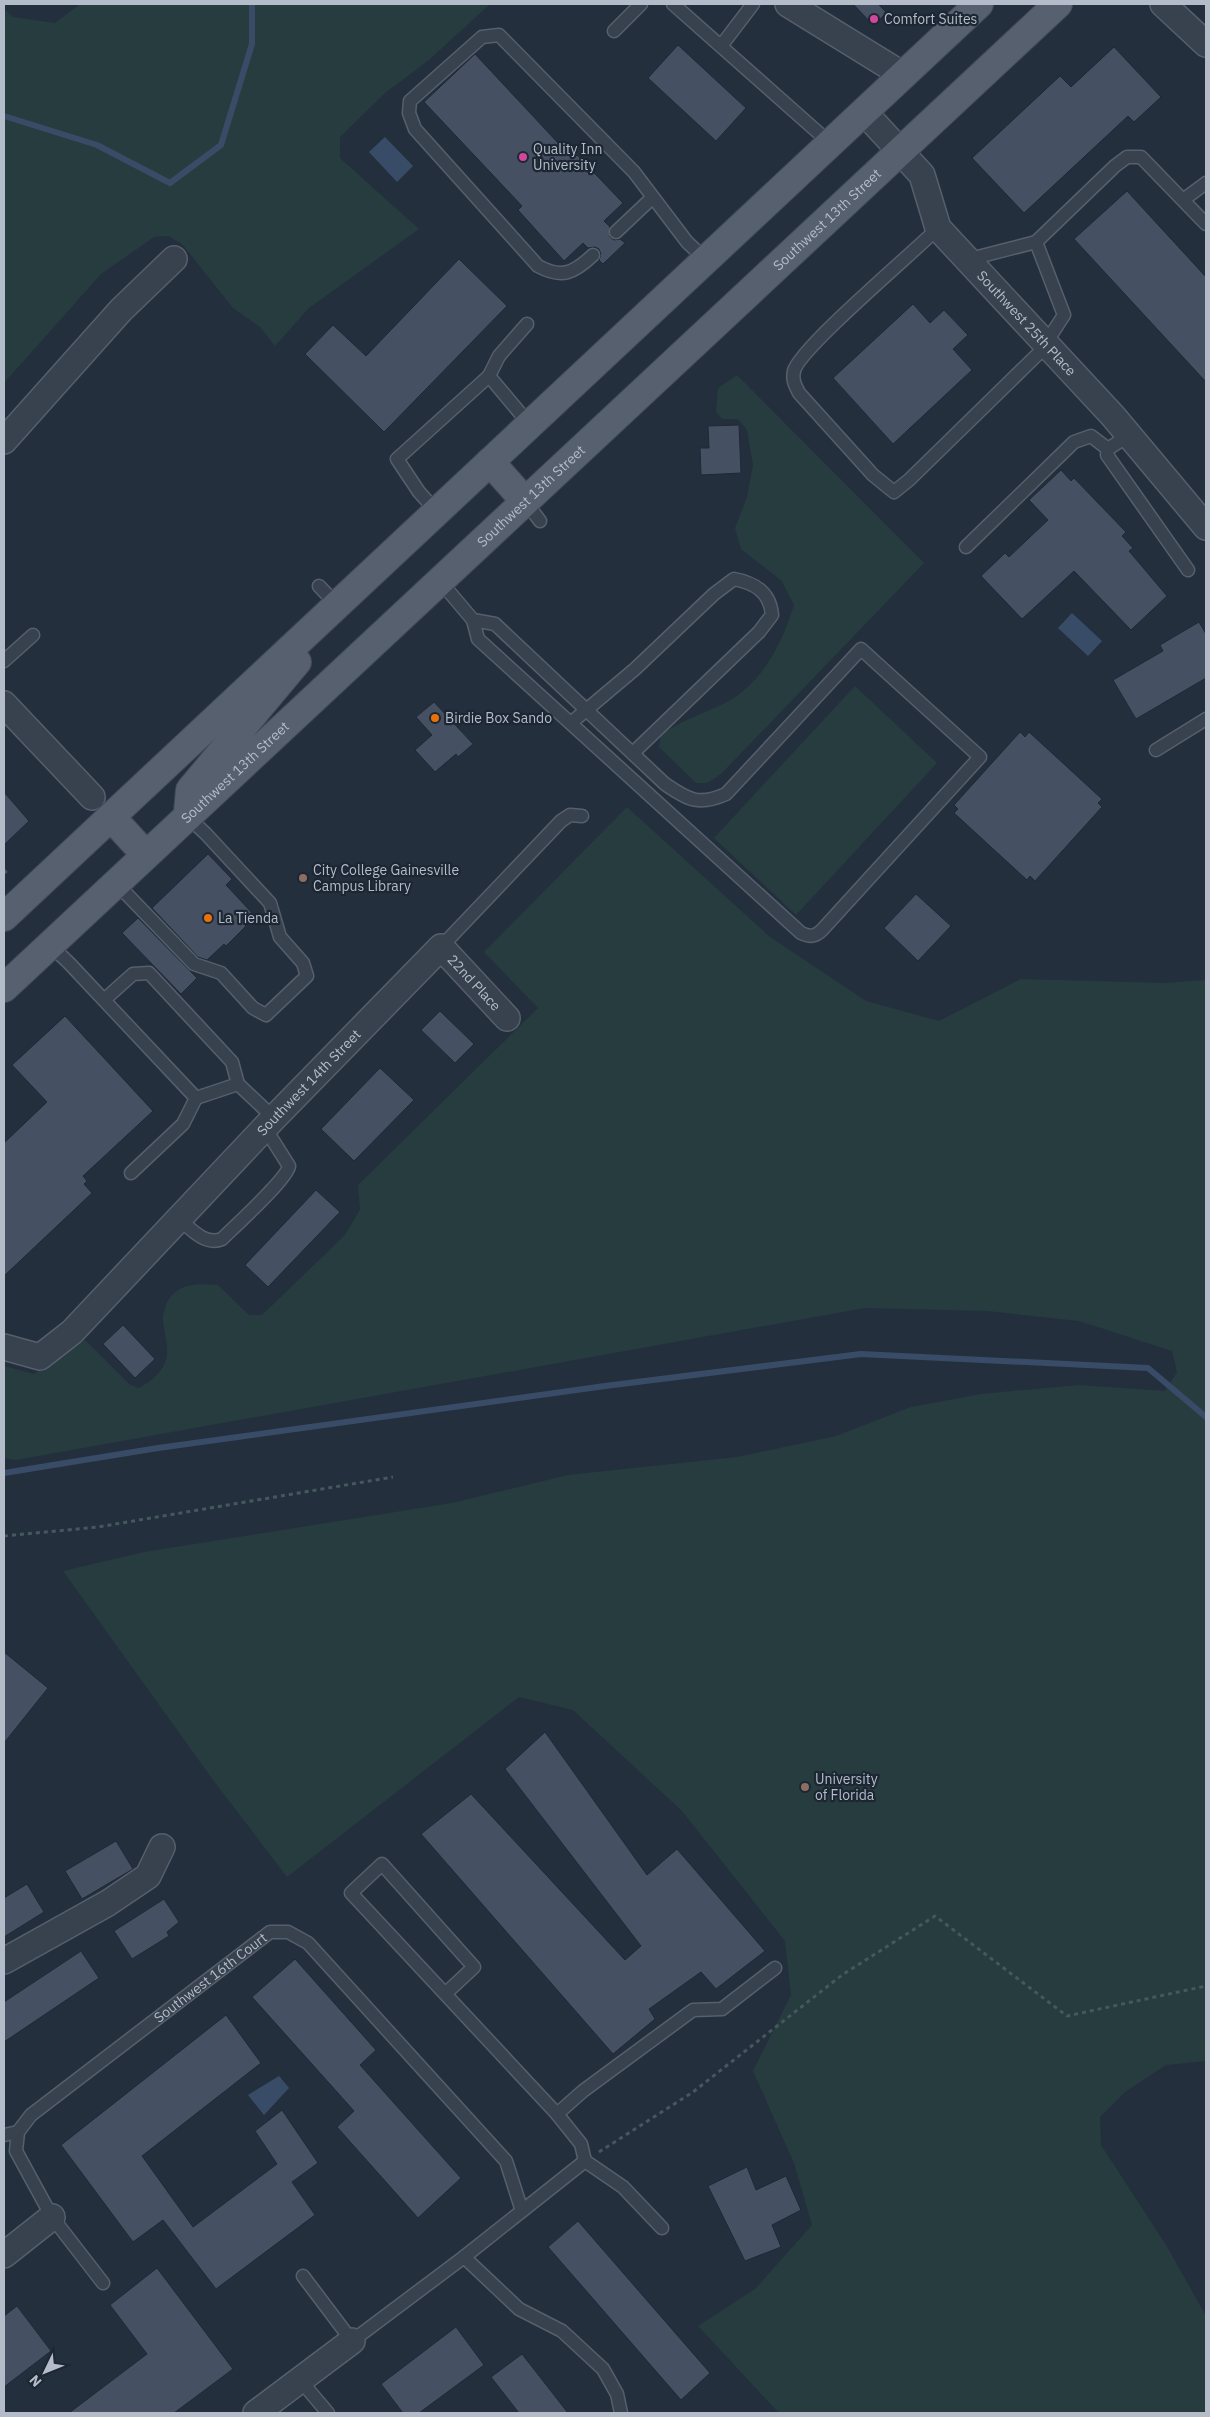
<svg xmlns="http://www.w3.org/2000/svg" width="1210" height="2417" viewBox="0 0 1210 2417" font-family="'IBM Plex Sans',sans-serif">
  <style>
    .green { fill: #263c3f }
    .water { fill: #394c67 }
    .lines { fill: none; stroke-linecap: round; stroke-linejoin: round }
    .stream { stroke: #394c67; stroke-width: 6 }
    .building { fill: #455162; stroke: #1f2835 }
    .lane-casing { stroke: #565f6c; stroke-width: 15 }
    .street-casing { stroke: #565f6c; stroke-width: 28 }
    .primary-casing { stroke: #414a57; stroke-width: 30 }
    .path { stroke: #44595c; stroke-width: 3; stroke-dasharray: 4 4; stroke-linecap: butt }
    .lane { stroke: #38414e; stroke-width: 12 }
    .street { stroke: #38414e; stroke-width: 25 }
    .primary { stroke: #56606e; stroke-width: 28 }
    .hotel-dot { fill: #d1479c; stroke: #1d2633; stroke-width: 2 }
    .food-dot { fill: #e8710a; stroke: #1d2633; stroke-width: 2 }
    .education-dot { fill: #8d6e63; stroke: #1d2633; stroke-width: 2 }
    .labels { text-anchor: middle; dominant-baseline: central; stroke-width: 4.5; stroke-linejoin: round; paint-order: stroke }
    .poi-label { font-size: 14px; fill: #b4bcc9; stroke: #1d2633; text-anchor: start }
    .street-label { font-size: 14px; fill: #b4bcc9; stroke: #1d2633 }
  </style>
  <rect width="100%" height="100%" fill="#242f3e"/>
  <!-- green -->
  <g class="green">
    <path d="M80,4H490L429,60L385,93L340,137V158L419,229L309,308L275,346L260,327L233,308L182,244L168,236L154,237L101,274L4,383V9L13,17L55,23Z"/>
    <path d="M737,375L924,563L721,774L707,783H696L659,747L661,735C681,720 706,713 729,701C764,680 782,643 794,605L782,581L741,549L735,528L747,497L753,465L747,430L738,419H722L716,412L718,388Z"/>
    <path d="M855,686L937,763L796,915L714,838Z"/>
    <path d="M627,807L770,937L866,1001L939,1021L1021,979L1165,983L1206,980V2061L1166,2065L1125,2092L1100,2117L1101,2145L1166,2245L1206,2316V2413H779L698,2326L755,2289L812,2225L794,2163L753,2071L791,1995L785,1941L682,1811L573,1710L519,1697L287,1877L213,1780L63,1571L144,1552L452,1503L568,1475L737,1457L836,1436L911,1407L981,1394L1079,1385L1165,1391L1177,1372L1172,1351L1079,1321L987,1311L865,1308L16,1460L4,1458V1366L34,1374L85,1340L129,1384L139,1388C149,1382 158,1376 164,1365C171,1352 164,1334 163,1320C162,1315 165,1310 166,1305C175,1283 197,1283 218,1285L249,1315H262L345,1235L360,1210L358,1185L538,1008L484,952Z"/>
  </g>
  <!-- water -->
  <g class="water">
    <path d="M385,137L413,166L397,182L369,152Z"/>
    <path d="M1072,613L1102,641L1088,656L1058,628Z"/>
    <path d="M279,2076L289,2088L264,2115L248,2095Z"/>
  </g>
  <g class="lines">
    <!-- stream -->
    <g class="stream">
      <path d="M4,116L97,145L170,183L221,145L252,44V4"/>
      <path d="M4,1473L158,1448L605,1386L861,1354L1148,1368L1206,1417"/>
    </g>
  </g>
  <!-- building -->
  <g class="building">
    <path d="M853,4H878L887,13L873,25Z"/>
    <path d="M678,45L746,108L716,141L648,78Z"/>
    <path d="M1114,47L1161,97L1134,122L1128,116L1024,213L972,158L1060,76L1071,87Z"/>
    <path d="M475,54L573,159L577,155L623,203L604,221L610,227V237L614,240L620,239L625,243L603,264L599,260L601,254L599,249L595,247L588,248L583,243L564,261L518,210L522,206L424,102Z"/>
    <path d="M1127,191L1206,277V382L1074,239Z"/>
    <path d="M459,259L507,306L384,432L305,354L333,325L366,356Z"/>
    <path d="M913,304L930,323L944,310L968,335L953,349L972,370L893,444L833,378Z"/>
    <path d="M739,425L741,473L701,475L700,448H709L708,426Z"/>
    <path d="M1061,470L1071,481L1074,478L1126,532L1122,536L1133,548L1129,551L1167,596L1131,630L1074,571L1022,619L981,576L1005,553L1009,557L1048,520L1029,500Z"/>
    <path d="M1199,622L1206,634V678L1136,719L1113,680L1163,651L1160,645Z"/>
    <path d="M434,702L473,744L458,757L456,754L435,772L415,750L432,735L416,717Z"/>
    <path d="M1020,732L1025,737L1029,732L1102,799L1098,803L1102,807L1035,881L1030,876L1027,880L954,813L958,809L954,805Z"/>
    <path d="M4,792L29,821L4,845Z"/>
    <path d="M208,854L232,879L226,885L254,915L244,924L246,926L226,946L224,944L207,960L198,957L152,908Z"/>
    <path d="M916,894L951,926L918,961L884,928Z"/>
    <path d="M138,918L197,978L181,994L122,933Z"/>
    <path d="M440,1011L474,1044L455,1063L421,1030Z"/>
    <path d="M65,1016L153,1111L83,1176L87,1181L84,1184L92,1193L4,1276V1143L47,1102L12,1065Z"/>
    <path d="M380,1068L414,1100L354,1161L321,1129Z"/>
    <path d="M316,1190L340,1212L268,1287L245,1265Z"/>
    <path d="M123,1325L155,1359L135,1378L103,1344Z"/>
    <path d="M4,1652L48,1688L4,1743Z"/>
    <path d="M545,1732L647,1875L677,1849L765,1951L716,1989L701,1972L649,2009L655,2019L613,2054L421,1834L471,1794L625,1960L641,1946L505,1769Z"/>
    <path d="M116,1841L133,1869L82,1899L65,1871Z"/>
    <path d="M27,1884L44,1912L4,1937V1898Z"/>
    <path d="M164,1899L179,1922L167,1932L169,1936L132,1959L114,1931Z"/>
    <path d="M81,1951L99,1978L4,2042V2002Z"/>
    <path d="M295,1959L376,2050L360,2065L461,2178L418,2218L337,2127L354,2111L252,1997Z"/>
    <path d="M226,2015L261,2063L142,2156L193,2227L277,2164L255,2131L282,2110L318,2163L292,2182L315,2215L216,2289L163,2220L133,2242L61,2145Z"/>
    <path d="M747,2167L756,2190L786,2176L801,2210L772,2225L781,2247L745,2261L708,2186Z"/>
    <path d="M578,2221L710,2373L681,2400L548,2247Z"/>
    <path d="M157,2268L233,2369L174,2413H69L147,2354L110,2305Z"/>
    <path d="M17,2306L51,2351L4,2387V2316Z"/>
    <path d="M456,2327L484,2365L419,2413H403L381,2384Z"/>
    <path d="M522,2354L568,2413H519L491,2377Z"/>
  </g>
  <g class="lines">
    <!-- lane casing -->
    <g class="lane-casing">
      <g id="lane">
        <path d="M673,4L830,143"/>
        <path d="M614,31L641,4"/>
        <path d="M721,46L753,4"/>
        <path d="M1183,200L1206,183"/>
        <path d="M938,228C914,252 799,349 794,371C792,380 795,385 799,393L873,475L894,492L909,480L1040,352L1064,315L1036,242L1115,166L1127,157H1141L1206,224"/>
        <path d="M616,232L652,198"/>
        <path d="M593,255C574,273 562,279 538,266L415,129L409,113L410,101L482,37L499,35L634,172L687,242L706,260"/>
        <path d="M966,260L1036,242"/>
        <path d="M527,324L499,356L489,376L530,425"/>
        <path d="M1129,435L1108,449L1107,455L1188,570"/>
        <path d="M525,501L540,521"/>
        <path d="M437,512L419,492L397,459L489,376"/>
        <path d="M966,547L1074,442L1091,436L1108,449"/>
        <path d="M440,581L473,620L478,639L801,933C810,937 815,937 822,930L980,757L861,649L726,794C699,806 688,800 665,784L495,624L473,620"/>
        <path d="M319,586L337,605"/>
        <path d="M4,661L33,635"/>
        <path d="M572,722L635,669L714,594L734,579C755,583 770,592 772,615L759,632L633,753"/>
        <path d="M1156,750L1206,719"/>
        <path d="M116,883L194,964L221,973L253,1008L266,1015L307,976L303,963L280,937L270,903L206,834L187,816"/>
        <path d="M50,945L69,963L196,1098L238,1084L274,1118"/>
        <path d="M441,947L561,821L570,815L582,816"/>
        <path d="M104,1000L133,974L149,973L232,1062L238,1084"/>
        <path d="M131,1173L183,1124L196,1098"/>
        <path d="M179,1219C191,1229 205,1246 222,1239C234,1227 287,1179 289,1166L265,1128"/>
        <path d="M445,1994L474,1967L382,1864L351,1893L557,2114L581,2144L585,2161L623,2187L662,2228"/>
        <path d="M557,2114L583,2091L693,2010L722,2009L775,1968"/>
        <path d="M4,2135L18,2132"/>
        <path d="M464,2257L585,2161"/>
        <path d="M303,2276L352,2341L464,2257L519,2309L562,2331L603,2369L617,2394L621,2413"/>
        <path id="s1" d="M103,2283L52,2217L16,2151L18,2132L31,2115L270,1932H288L308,1943L506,2161L522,2211"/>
        <path d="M300,2380L328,2413"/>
      </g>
    </g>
    <!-- street casing -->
    <g class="street-casing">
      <g id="street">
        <path d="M788,4L903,75"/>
        <path d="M1163,4L1206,44"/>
        <path id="s2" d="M864,112L922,175L938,228L1113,416L1206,527"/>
        <path d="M4,441L121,310L174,259"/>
        <path d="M4,704L92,797"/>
        <path id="s3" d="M4,1347L40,1357L72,1332L274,1118L441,947L507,1018"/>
        <path d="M4,1961L108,1903L148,1876L162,1847"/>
        <path d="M4,2255L52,2217"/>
        <path d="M256,2413L352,2341"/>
      </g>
    </g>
    <!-- primary casing -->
    <g class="primary-casing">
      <g id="primary">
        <path d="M490,462L525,501"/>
        <path d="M188,812L190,790L297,662"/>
        <path d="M111,817L146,855"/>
        <path d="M4,917L979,4"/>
        <path id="s4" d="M4,988L1058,4"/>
      </g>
    </g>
    <!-- path -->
    <g class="path">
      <path d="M4,870L9,876"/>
      <path d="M4,1536L98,1527L393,1477"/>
      <path d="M599,2152L693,2092L842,1975L935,1916L1067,2016L1206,1986"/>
    </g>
    <!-- lane -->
    <use href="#lane" class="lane"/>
    <!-- street -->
    <use href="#street" class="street"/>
    <!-- primary -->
    <use href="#primary" class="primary"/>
  </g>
  <!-- markers -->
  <g class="hotel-dot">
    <circle cx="874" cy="19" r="5"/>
    <circle cx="523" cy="157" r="5"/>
  </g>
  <g class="food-dot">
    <circle cx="435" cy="718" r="5"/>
    <circle cx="208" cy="918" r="5"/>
  </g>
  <g class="education-dot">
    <circle cx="303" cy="878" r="5"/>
    <circle cx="805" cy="1787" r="5"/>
  </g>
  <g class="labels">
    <!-- poi labels -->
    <g class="poi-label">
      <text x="884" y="19">Comfort Suites</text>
      <text x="533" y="149">Quality Inn<tspan x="533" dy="16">University</tspan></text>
      <text x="445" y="718">Birdie Box Sando</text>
      <text x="313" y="870">City College Gainesville<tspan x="313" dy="16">Campus Library</tspan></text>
      <text x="218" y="918">La Tienda</text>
      <text x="815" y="1779">University<tspan x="815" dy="16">of Florida</tspan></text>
    </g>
    <!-- street labels -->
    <g class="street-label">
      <text stroke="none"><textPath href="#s4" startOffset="1126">Southwest 13th Street</textPath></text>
      <text stroke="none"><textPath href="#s2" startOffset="271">Southwest 25th Place</textPath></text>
      <text stroke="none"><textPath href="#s4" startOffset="721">Southwest 13th Street</textPath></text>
      <text stroke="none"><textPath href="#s4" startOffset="316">Southwest 13th Street</textPath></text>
      <text stroke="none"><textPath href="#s3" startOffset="660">22nd Place</textPath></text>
      <text stroke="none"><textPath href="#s3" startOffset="422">Southwest 14th Street</textPath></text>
      <text stroke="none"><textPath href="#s1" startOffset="425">Southwest 16th Court</textPath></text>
    </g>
  </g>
  <!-- border -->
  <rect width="1210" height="2417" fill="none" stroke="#b4bcc9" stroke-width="10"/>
  <!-- north arrow -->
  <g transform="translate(45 2372) rotate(227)" stroke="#1d2633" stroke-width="4" paint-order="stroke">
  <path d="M0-4L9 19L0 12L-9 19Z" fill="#b4bcc9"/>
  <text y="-8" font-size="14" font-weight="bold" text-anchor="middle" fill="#b4bcc9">N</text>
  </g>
</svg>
